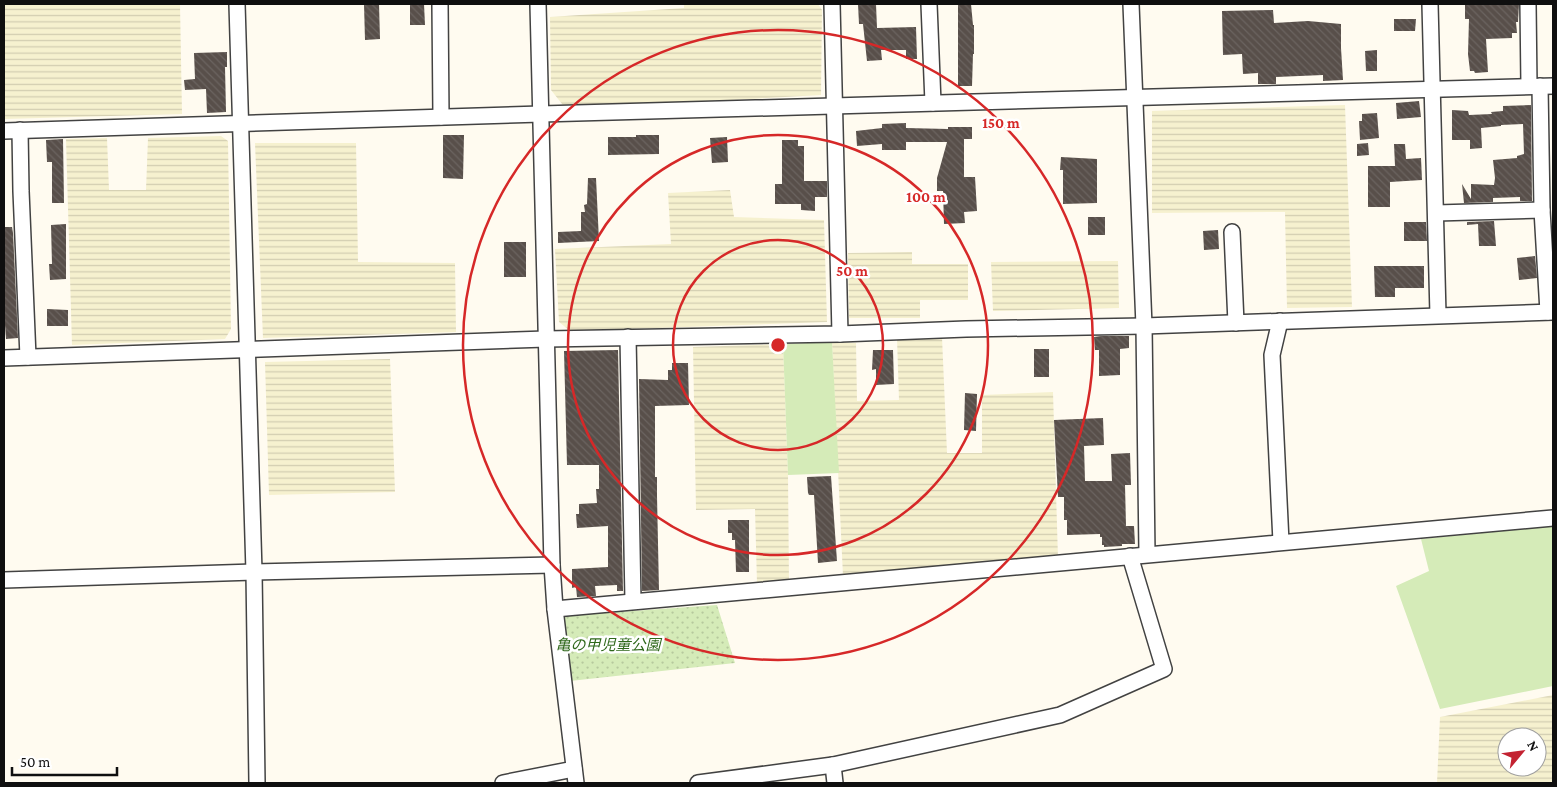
<svg xmlns="http://www.w3.org/2000/svg" width="1557" height="787" viewBox="0 0 1557 787" font-family="'Crimson Pro','Noto Sans JP',serif">
  <style>
    .farmland { fill: url(#farmland-rules); fill-rule: evenodd }
    .grass { fill: #d5ebb8 }
    .park { fill: url(#park-dots) }
    .building { fill: url(#building-back-hatch) }
    .lines { fill: none; stroke-linecap: round; stroke-linejoin: round }
    .minor-casing { stroke: #424242; stroke-width: 18 }
    .minor { stroke: #fff; stroke-width: 15 }
    .ring { fill: none; stroke: #d62828; stroke-width: 2.5 }
    .labels { text-anchor: middle; dominant-baseline: central; stroke-width: 5; stroke-linejoin: round; paint-order: stroke }
    .park-label { font-size: 15px; font-style: italic; fill: #30691c; stroke: #fff }
    .centre { fill: #d62828; stroke: #fff; stroke-width: 2.5 }
    .ring-label { font-size: 15px; text-anchor: middle; font-weight: bold; fill: #d62828; stroke: #fff; stroke-width: 5; stroke-linejoin: round; paint-order: stroke }
  </style>
  <defs>
    <pattern id="farmland-rules" width="6" height="5" patternUnits="userSpaceOnUse" patternTransform="scale(1.25)"><rect width="6" height="5" fill="#f6f1cf"/><path d="M0 2.5h6" fill="none" stroke="#d2cdb1"/></pattern>
    <pattern id="park-dots" width="8" height="8" patternUnits="userSpaceOnUse" patternTransform="scale(1.25)"><rect width="8" height="8" fill="#d5ebb8"/><path d="M2 2h.1M6 6h.1" fill="none" stroke="#b6c89d" stroke-width="1.8" stroke-linecap="round"/></pattern>
    <pattern id="building-back-hatch" width="6" height="6" patternUnits="userSpaceOnUse" patternTransform="scale(1.25)"><rect width="6" height="6" fill="#584f4a"/><path d="M-1 5l2 2M0 0l6 6M5-1l2 2" fill="none" stroke="#6b6460"/></pattern>
  </defs>
  <rect width="100%" height="100%" fill="#fffbf0"/>
  <!-- farmland -->
  <g class="farmland">
    <path d="M4,4H180L182,114L4,119Z"/>
    <path d="M684,4H818L822,10L821,95L566,109L551,90L550,17L684,8Z"/>
    <path d="M1345,105L1352,307L1287,308L1285,212L1152,213V111Z"/>
    <path d="M221,136L228,141L231,329L225,339L72,345L66,139L107,138L109,190H146L148,138Z"/>
    <path d="M255,143H356L358,262L455,263L456,332L263,338Z"/>
    <path d="M730,190L734,217L824,220L827,322L570,331L559,322L555,249L671,244L668,193Z"/>
    <path d="M912,252V264H968V300H920V318H849L848,253Z"/>
    <path d="M1118,261L1119,308L993,311L991,262Z"/>
    <path d="M942,337L947,453H982V395L1053,392L1058,558L843,576L832,342L856,343L857,401L899,400L897,338Z"/>
    <path d="M783,344L788,475L789,583L757,584L755,509L696,510L693,347Z"/>
    <path d="M390,359L395,492L269,495L265,362Z"/>
    <path d="M1553,695V783H1437L1440,717ZM1507,737H1537V767H1507Z"/>
  </g>
  <!-- grass -->
  <g class="grass">
    <path d="M832,342L839,473L788,475L783,344Z"/>
    <path d="M1553,526V686L1440,709L1396,586L1429,571L1421,539Z"/>
  </g>
  <!-- park -->
  <path class="park" d="M717,605L735,663L570,681L563,616Z"/>
  <!-- building -->
  <g class="building">
    <path d="M364,4H379L380,39L365,40Z"/>
    <path d="M410,4H424L425,25H410Z"/>
    <path d="M858,4H876L877,28L916,27L917,59H906V50H881L882,60L867,61L863,24H859Z"/>
    <path d="M958,4H971L973,25H974V54H973L972,86H958Z"/>
    <path d="M1465,4H1519L1518,22H1516L1517,33H1512V38L1486,39L1488,72L1475,73L1474,71H1470L1468,54L1469,19H1465Z"/>
    <path d="M1273,10L1274,23L1308,21L1341,24V48L1343,80L1323,81V75L1276,77V84H1258V73L1243,74L1242,54L1223,55L1222,11Z"/>
    <path d="M1394,19H1416L1415,31H1394Z"/>
    <path d="M1377,50V71H1366L1365,51Z"/>
    <path d="M227,52V67H225L226,112L207,113L206,89L185,90L184,80L195,79L194,53Z"/>
    <path d="M1419,101L1421,117L1397,119L1396,103Z"/>
    <path d="M1531,105L1532,201H1520V197L1493,198V202L1464,203L1462,184L1471,199V184L1494,185L1495,178L1493,160L1517,158V156L1524,154L1523,124L1501,125V126L1481,128L1482,148L1470,149V140H1452V110L1468,111L1469,115L1492,114L1491,112L1503,111V106Z"/>
    <path d="M1377,113L1379,138L1360,140L1359,121H1362V114Z"/>
    <path d="M906,123V128L948,129V127H972V139H964V177H975L977,211L964,212L965,223L944,224L943,191H937V178L947,142H906V150H882V144L857,146L856,131L882,128V124Z"/>
    <path d="M443,135H464L463,179L443,178Z"/>
    <path d="M636,135H659V154L608,155V137H636Z"/>
    <path d="M727,137L728,162L712,163L710,138Z"/>
    <path d="M63,139L64,203H52V162H47L46,140Z"/>
    <path d="M782,140H798V146H804V181H827V197H815V211L801,210V204H775V184H782Z"/>
    <path d="M1368,143L1369,155L1357,156V144Z"/>
    <path d="M1394,144H1405L1406,159L1421,158L1422,180L1390,182V207H1368V166H1395Z"/>
    <path d="M1061,157L1097,159V203L1063,204V170H1060Z"/>
    <path d="M588,178H596L599,241L558,243V232L581,231V212H585L584,205L587,204Z"/>
    <rect x="1088" y="217" width="17" height="18"/>
    <path d="M1494,221L1496,246H1479L1478,224L1467,225V222Z"/>
    <path d="M1404,222H1426L1427,241H1404Z"/>
    <path d="M66,224V279L50,280L49,264H52L51,225Z"/>
    <path d="M4,227H12L13,233L18,338L6,339L4,311Z"/>
    <path d="M1218,230L1219,249L1204,250L1203,231Z"/>
    <rect x="504" y="242" width="22" height="35"/>
    <path d="M1535,256L1537,278L1519,280L1517,258Z"/>
    <path d="M1374,266H1424V288H1395V297H1375Z"/>
    <path d="M47,309L68,310V326H47Z"/>
    <path d="M1101,336H1129V348L1120,349V375L1099,376V350H1095L1094,337Z"/>
    <rect x="1034" y="349" width="15" height="28"/>
    <path d="M618,350L623,591H617V585L595,586L596,596L577,597L576,587L572,588V569L608,567V526L577,528L576,514H579V504L597,503L596,489H599V465H567L564,351Z"/>
    <path d="M873,350H893L894,384L876,385V369L872,370Z"/>
    <path d="M672,363H688L689,405L655,406V477H657V496L659,590L642,591L639,379L668,380V370H672Z"/>
    <path d="M965,393L977,394L976,431L964,430Z"/>
    <path d="M1103,418L1104,445L1084,446L1085,481H1112L1111,454L1130,453L1131,485H1125L1126,526H1134L1135,544H1122V546L1104,547V545H1102V537H1100V534L1067,535V520H1064V497H1058L1054,420Z"/>
    <path d="M831,476L837,561L818,563L814,495H809L808,493L807,477Z"/>
    <path d="M728,520H749V572H736L735,540H732V533H728Z"/>
  </g>
  <g class="lines">
    <!-- minor casing -->
    <g class="minor-casing">
      <g id="minor">
        <path d="M237,4L254,572L257,783"/>
        <path d="M440,4L441,117"/>
        <path d="M538,4L552,565L555,609L576,783"/>
        <path d="M832,4L840,334"/>
        <path d="M929,4L933,103"/>
        <path d="M1131,4L1144,326L1147,554"/>
        <path d="M1430,4L1438,315"/>
        <path d="M1528,4L1529,86"/>
        <path d="M1540,86L1542,210L1548,312"/>
        <path d="M20,130L21,191L28,357"/>
        <path d="M4,131L541,114L1553,86"/>
        <path d="M1436,213L1542,210"/>
        <path d="M1232,232L1236,323"/>
        <path d="M1280,321L1272,355L1281,542"/>
        <path d="M628,337L633,601"/>
        <path d="M4,358L546,339L840,334L966,329L1144,326L1553,312"/>
        <path d="M4,580L254,572L552,565"/>
        <path d="M555,609L1553,518"/>
        <path d="M833,765L835,783"/>
        <path d="M503,783L574,769"/>
        <path d="M698,783L833,765L1060,715L1164,669L1130,556"/>
      </g>
    </g>
    <!-- minor -->
    <use href="#minor" class="minor"/>
  </g>
  <!-- distance rings -->
  <g class="ring">
    <circle cx="778" cy="345" r="105"/>
    <circle cx="778" cy="345" r="210"/>
    <circle cx="778" cy="345" r="315"/>
  </g>
  <g class="labels">
    <!-- park labels -->
    <g class="park-label">
      <text x="608" y="645">亀の甲児童公園</text>
    </g>
  </g>
  <circle cx="778" cy="345" r="8" class="centre"/>
  <g class="ring-label">
    <text x="1001" y="128">150 m</text>
    <text x="926" y="202">100 m</text>
    <text x="852" y="276">50 m</text>
  </g>
  <!-- border -->
  <rect width="1557" height="787" fill="none" stroke="#0f0f0f" stroke-width="10"/>
  <!-- north arrow -->
  <g transform="translate(1522 752) rotate(61)"><circle r="24" fill="#ffffff" stroke="#9f9f9f"/>
  <path d="M0-4L9 19L0 12L-9 19Z" fill="#c32231"/>
  <text y="-8" font-size="14" font-weight="bold" text-anchor="middle" fill="#0f0f0f">N</text>
  </g>
  <!-- scale -->
  <path d="M12 767v8h105v-8" fill="none" stroke="#0f0f0f" stroke-width="2.5"/>
  <text x="20" y="767" font-size="15" fill="#0f0f0f" stroke="#ffffff" stroke-width="4" paint-order="stroke">50 m</text>
</svg>
